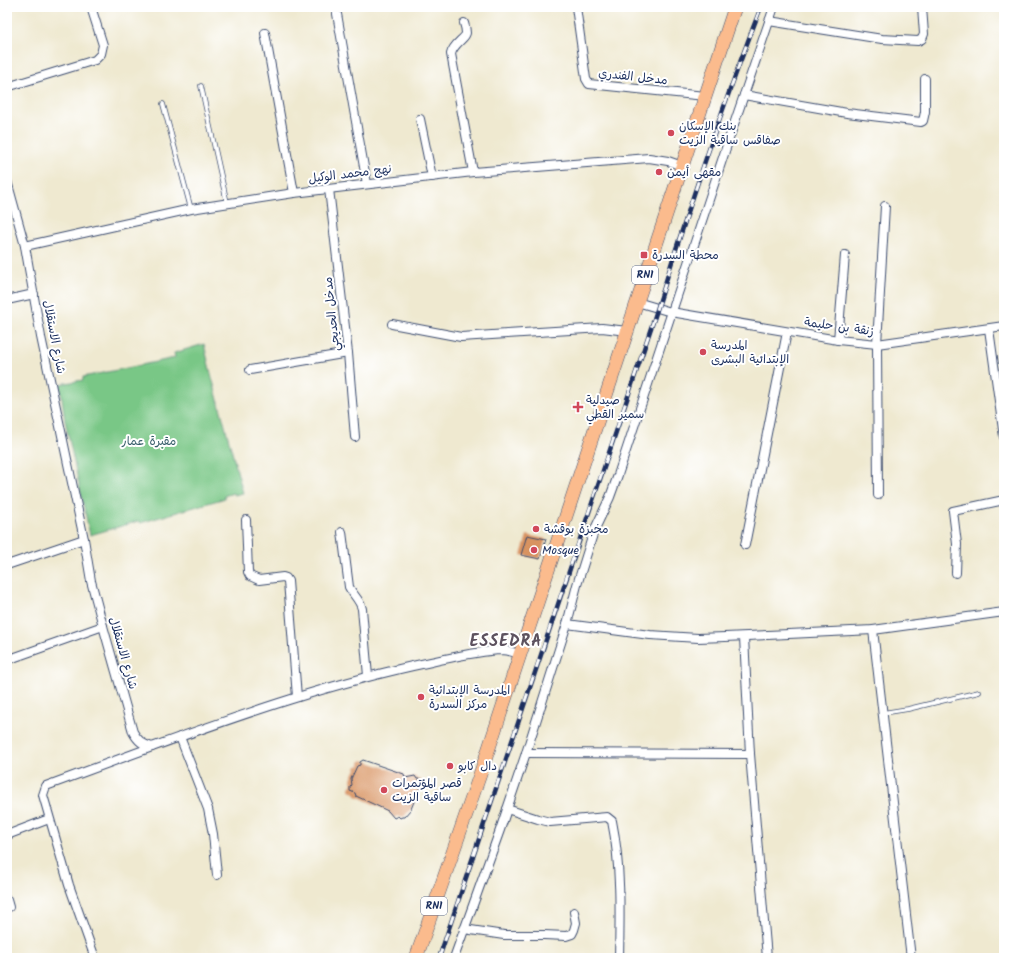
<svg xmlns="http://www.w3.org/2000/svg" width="1011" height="965" viewBox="0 0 1011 965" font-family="Kalam,'Playpen Sans Arabic',sans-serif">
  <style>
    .green { fill: #79c786; stroke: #4a7b72 }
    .building { fill: #d89361 }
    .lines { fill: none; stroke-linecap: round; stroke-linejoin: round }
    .service-casing { stroke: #3b4b6f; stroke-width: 5.5 }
    .minor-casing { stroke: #3b4b6f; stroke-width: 10 }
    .primary-casing { stroke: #3b4b6f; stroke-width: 14 }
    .service { stroke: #fff; stroke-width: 4 }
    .minor { stroke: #fff; stroke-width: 8 }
    .primary { stroke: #fbbb8d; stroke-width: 13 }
    .rail-casing { stroke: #1b2f5e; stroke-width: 4.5 }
    .rail { stroke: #fff; stroke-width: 3; stroke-dasharray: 9; stroke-linecap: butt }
    .poi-dot { fill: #d1495b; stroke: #fff; stroke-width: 1.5 }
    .labels { text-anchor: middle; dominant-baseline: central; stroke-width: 4; stroke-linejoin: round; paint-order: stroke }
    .shield { fill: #fff; stroke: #5f6d8e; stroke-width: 1 }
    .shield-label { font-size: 11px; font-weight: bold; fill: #1b2f5e }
    .street-label { font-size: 12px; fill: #1b2f5e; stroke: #fff }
    .poi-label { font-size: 12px; fill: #1b2f5e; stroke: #fff; text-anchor: start }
    .park-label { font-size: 12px; fill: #375d6a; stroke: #fff }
    .district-label { font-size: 16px; font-weight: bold; letter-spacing: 1px; fill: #5d525f; stroke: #fff }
  </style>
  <rect width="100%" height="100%" fill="#fff"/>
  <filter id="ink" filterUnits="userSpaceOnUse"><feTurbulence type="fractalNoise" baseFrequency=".025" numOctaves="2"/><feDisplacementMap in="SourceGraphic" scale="8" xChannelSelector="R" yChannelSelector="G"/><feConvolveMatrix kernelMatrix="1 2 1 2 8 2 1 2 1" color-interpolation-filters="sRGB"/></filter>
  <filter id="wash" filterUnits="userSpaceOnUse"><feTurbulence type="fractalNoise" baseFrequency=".012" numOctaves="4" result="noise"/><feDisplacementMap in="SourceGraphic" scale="16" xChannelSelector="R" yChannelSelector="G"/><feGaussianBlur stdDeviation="0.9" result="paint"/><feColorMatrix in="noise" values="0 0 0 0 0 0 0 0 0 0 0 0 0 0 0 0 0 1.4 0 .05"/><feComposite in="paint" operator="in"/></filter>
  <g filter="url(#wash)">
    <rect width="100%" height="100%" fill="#efe9d0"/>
    <!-- green -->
    <path class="green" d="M204,344L210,370L243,493L234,495L233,493L224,496L225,498L140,523L139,521L90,535L65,421L60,384L83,380V377L175,358L174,353Z"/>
    <g id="blocks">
      <!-- building -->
      <g class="building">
        <path d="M527,535L546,539L540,559L521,555Z"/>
        <path d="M363,760L404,774L405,778L415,776L417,779H421L420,787L411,809L404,817H402L400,818L398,816L394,818L388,811L356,796L355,793L350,791V787L352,785L351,779L357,766L360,765V762Z"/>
      </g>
    </g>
  </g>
  <g filter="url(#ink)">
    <use href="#blocks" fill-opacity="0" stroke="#3b4b6f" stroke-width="1"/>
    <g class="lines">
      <!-- service casing -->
      <g class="service-casing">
        <g id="service">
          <path d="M201,86L227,203"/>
          <path d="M163,104L191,209"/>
          <path d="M883,713L908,709L979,692"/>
        </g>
      </g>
      <!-- minor casing -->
      <g class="minor-casing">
        <g id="minor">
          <path d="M576,7L586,79L589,84L705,96"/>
          <path d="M337,14L367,184"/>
          <path d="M769,21L882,39L918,41L922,39L924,34L922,7"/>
          <path d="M464,23C465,26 466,30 466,33C466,38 453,44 451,54L473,172"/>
          <path d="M265,33L294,193"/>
          <path d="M7,87L95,60L101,54L103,45L91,7"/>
          <path d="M744,95L847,113L921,122L923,121L925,112V79"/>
          <path d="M420,119L432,177"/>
          <path d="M7,181L25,246L41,337L84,539L91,581L103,626L133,732C138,741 142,744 152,747C243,714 335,682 431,662C454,657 478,651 502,650C508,650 515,653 520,654"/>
          <path d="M329,189L348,353L355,437"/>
          <path d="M25,246L191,209L294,193L473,172L649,158L668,161L682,166"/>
          <path d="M7,300L34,294"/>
          <path d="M637,302L671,312L838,340L877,344L1004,326"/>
          <path d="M392,324L461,337L602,328L627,331"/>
          <path d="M989,329L1004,437"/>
          <path d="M838,340L845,255"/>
          <path d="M250,370L348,353"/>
          <path d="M878,495L877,344L885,206"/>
          <path d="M246,520L248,572L250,576L259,580L283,577L286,578L288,581L297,697"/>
          <path d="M342,532L349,587C353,595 360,600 362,609L368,676"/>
          <path d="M745,545L787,332"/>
          <path d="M7,565L84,539"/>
          <path d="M956,573L957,544L953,511L1004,500"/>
          <path d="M567,624L650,635L698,638L725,637L873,630L1004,612"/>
          <path d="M873,630L911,958"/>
          <path d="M744,637L750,754L767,958"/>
          <path d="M7,660L103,626"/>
          <path d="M180,737L208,809L213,834L217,875"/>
          <path d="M526,753L750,754"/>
          <path d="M507,809L538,819L550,822L607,817L612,821C621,865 620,913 619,958"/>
          <path d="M7,835L49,819"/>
          <path d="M7,900L9,907"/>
          <path d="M464,929L504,935H544L566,936L572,934L574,930L576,923L574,912"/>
          <path d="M95,958L69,885L43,795L46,786L152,747"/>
          <path d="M454,958L500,830L526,753L567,624L577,585L594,531L610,497L618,475L731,133L774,7"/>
        </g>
      </g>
      <!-- primary casing -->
      <g class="primary-casing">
        <path id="primary" d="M416,958L484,763L735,7"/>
      </g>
      <!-- service -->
      <use href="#service" class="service"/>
      <!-- minor -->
      <use href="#minor" class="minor"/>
      <!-- primary -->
      <use href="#primary" class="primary"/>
      <!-- rail casing -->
      <g class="rail-casing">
        <path id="rail" d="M439,958C510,746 581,534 653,322C662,295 670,267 679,240C704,162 731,84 761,7"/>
      </g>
      <!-- rail -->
      <use href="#rail" class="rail"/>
    </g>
  </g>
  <!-- markers -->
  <g class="poi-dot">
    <circle cx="671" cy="133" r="4"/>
    <circle cx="659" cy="172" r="4"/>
    <rect x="640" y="251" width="8" height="8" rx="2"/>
    <circle cx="703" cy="352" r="4"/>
    <path d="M576 401h4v4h4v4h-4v4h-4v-4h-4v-4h4z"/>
    <circle cx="536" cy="529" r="4"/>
    <circle cx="534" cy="550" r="4"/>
    <circle cx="421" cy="697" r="4"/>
    <circle cx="450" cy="766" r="4"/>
    <circle cx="384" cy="790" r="4"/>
  </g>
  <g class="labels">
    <!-- shield labels -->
    <g class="shield">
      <rect x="632" y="266" width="26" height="18" rx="3"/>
      <rect x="421" y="897" width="26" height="18" rx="3"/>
    </g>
    <g class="shield-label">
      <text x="645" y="275">RN1</text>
      <text x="434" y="906">RN1</text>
    </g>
    <!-- street labels -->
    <g class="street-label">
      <text transform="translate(633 77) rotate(6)">مدخل الفندري</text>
      <text transform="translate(350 174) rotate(-7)">نهج محمد الوكيل</text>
      <text transform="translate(332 314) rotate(-96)">مدخل الحديجي</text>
      <text transform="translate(839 327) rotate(8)">زنقة بن حليمة</text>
      <text transform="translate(54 337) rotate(79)">شارع الاستقلال</text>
      <text transform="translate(123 653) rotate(74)">شارع الاستقلال</text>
    </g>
    <!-- poi labels -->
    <g class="poi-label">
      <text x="679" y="126">بنك الإسكان<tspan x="679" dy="14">صفاقس ساقية الزيت</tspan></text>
      <text x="667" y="172">مقهى أيمن</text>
      <text x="652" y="255">محطة السدرة</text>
      <text x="711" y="345">المدرسة<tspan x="711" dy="14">الإبتدائية البشرى</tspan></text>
      <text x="586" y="400">صيدلية<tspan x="586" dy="14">سمير القطي</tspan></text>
      <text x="544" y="529">مخبزة بوقشة</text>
      <text x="542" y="550">Mosque</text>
      <text x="429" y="690">المدرسة الإبتدائية<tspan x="429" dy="14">مركز السدرة</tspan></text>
      <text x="458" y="766">دال كابو</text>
      <text x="392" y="783">قصر المؤتمرات<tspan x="392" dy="14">ساقية الزيت</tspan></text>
    </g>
    <!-- park labels -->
    <g class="park-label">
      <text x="149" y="441">مقبرة عمار</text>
    </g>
    <!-- district labels -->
    <g class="district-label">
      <text x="506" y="641">ESSEDRA</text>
    </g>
  </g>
  <!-- margin -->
  <rect width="1011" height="965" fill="none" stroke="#fff" stroke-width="24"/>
</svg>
